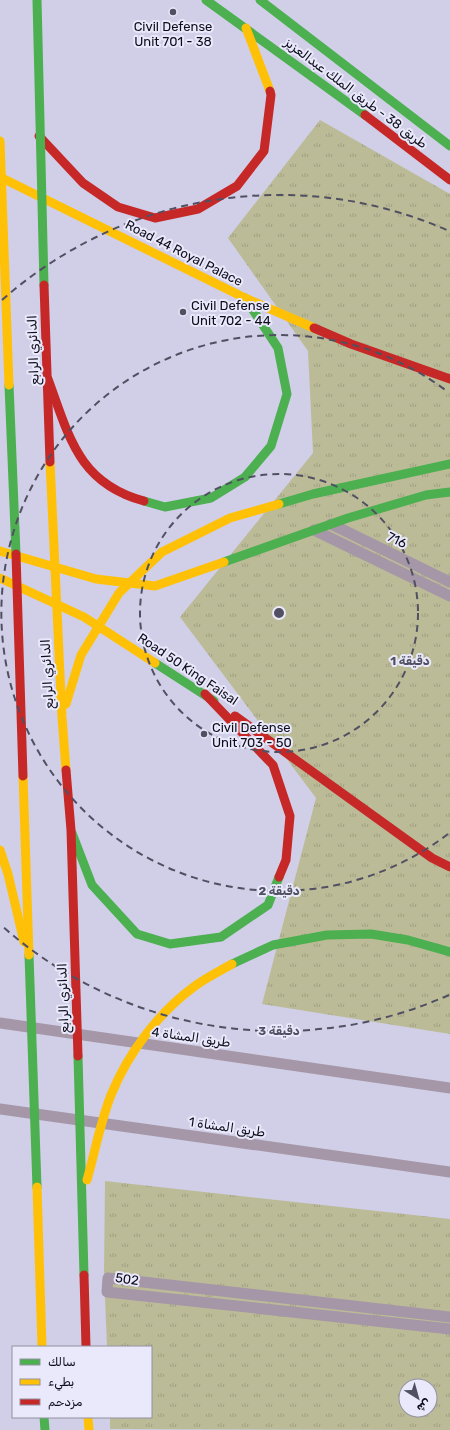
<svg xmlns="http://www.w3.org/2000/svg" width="450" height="1430" viewBox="0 0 450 1430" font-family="Rubik,Vazirmatn,sans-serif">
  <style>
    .park { fill: url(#park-tufts); fill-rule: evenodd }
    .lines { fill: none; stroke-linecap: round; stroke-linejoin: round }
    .street { stroke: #a597a7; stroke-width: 11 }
    .fast { stroke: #4caf50; stroke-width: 9 }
    .slow { stroke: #ffc107; stroke-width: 9 }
    .jam { stroke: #c62828; stroke-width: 9 }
    .fast-bridge { stroke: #4caf50; stroke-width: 9 }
    .slow-bridge { stroke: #ffc107; stroke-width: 9 }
    .jam-bridge { stroke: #c62828; stroke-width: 9 }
    .ring { fill: none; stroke: #515062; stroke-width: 2; stroke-dasharray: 7 5 }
    .poi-dot { fill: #515062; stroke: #eae9fb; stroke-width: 1.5 }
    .labels { text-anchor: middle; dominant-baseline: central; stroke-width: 4; stroke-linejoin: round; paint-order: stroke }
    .poi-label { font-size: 13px; fill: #0d0c1b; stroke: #eae9fb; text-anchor: start }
    .street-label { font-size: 13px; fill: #0d0c1b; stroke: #eae9fb }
    .centre { fill: #515062; stroke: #eae9fb; stroke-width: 2 }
    .ring-label { font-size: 12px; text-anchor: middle; font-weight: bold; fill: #515062; stroke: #eae9fb; stroke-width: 4; stroke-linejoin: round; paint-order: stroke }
  </style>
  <defs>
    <pattern id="park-tufts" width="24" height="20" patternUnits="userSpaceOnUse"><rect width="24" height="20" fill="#bcbb97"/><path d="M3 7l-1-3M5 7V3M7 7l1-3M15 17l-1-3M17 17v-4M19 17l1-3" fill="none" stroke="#a0a082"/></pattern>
  </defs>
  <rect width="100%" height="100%" fill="#d0cfe7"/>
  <!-- park -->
  <g class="park">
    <path d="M320,120L450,194V1034L262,1004L316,798L180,617L313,453L308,351L228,238Z"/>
    <path d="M105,1181L450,1219V1430L110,1429V1417H151V1347H107L104,1273ZM406,1386H430V1410H406Z"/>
  </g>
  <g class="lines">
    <!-- street -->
    <g class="street">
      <path d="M331,524L450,582"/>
      <path d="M314,530L450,596"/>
      <path d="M0,1023L450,1088"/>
      <path d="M0,1109L450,1172"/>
      <path d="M450,1317L108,1278L107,1292L450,1329"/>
    </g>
    <!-- fast -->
    <g class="fast">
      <path d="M206,0L365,115"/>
      <path d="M260,0L450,146"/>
      <path d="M144,501L165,507L211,498L245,477L271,446L287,394L278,348L245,298"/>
      <path d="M224,562L348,518L426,495L450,492"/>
      <path d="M155,663L214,701"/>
      <path d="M72,833L92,885L137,934L170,944L221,937L268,905L279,877"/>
      <path d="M232,964L273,945L327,935L371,934L408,940L450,952"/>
      <path d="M44,1417L45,1430"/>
    </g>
    <!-- slow -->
    <g class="slow">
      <path d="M246,28L270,91"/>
      <path d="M0,177L245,298L314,328"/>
      <path d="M0,551L96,579L155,586L224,562"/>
      <path d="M0,578L84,617L155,663"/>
      <path d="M0,850L8,874L24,942"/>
      <path d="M88,1417L89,1430"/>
    </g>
    <!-- jam -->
    <g class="jam">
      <path d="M365,115L450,180"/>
      <path d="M39,136L83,183L118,207L155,218L198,209L237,186L264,151L271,95L270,91"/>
      <path d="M314,328L351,344L450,379"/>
      <path d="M48,379C69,436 78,483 144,501"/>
      <path d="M205,694L273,765L290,816L286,860L279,877"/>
      <path d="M235,716L432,858L450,867"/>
    </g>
    <!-- fast-bridge -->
    <g class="fast-bridge">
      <path d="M37,0L44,285"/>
      <path d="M9,385L16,554"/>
      <path d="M279,504L313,494L450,464"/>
      <path d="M29,955L37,1187"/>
      <path d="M78,1056L84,1275"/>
    </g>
    <!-- slow-bridge -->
    <g class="slow-bridge">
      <path d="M0,141L9,385"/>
      <path d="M50,462L62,717L66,770"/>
      <path d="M66,704L81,655L119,593L162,552L230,518L279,504"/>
      <path d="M23,776L29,955"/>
      <path d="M87,1180C95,1152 100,1123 111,1095C128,1053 159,1012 195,986C207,977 220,971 232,964"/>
      <path d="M37,1187L42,1347"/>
    </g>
    <!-- jam-bridge -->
    <g class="jam-bridge">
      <path d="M44,285L50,462"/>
      <path d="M16,554L23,776"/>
      <path d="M66,770L71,830L78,1056"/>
      <path d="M84,1275L86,1347"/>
    </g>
  </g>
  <!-- distance rings -->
  <g class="ring">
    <circle cx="279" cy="613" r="139"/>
    <path d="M448 834A278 278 0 1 1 448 392"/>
    <path d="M449 995A418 418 0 0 1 2 926M2 300A418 418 0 0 1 449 231"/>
  </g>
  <!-- markers -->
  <g class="poi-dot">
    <circle cx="173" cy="12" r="4"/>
    <circle cx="183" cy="312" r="4"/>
    <circle cx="204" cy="734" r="4"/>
  </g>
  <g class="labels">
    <!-- poi labels -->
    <g class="poi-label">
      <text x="173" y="26" text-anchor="middle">Civil Defense<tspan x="173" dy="15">Unit 701 - 38</tspan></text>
      <text x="191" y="305">Civil Defense<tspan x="191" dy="15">Unit 702 - 44</tspan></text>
      <text x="212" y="727">Civil Defense<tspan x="212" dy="15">Unit 703 - 50</tspan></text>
    </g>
    <!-- street labels -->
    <g class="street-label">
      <text transform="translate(356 93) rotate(37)">طريق 38 - طريق الملك عبدالعزيز</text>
      <text transform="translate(184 253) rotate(27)">Road 44 Royal Palace</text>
      <text transform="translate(33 350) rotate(-92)">الدائري الرابع</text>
      <text transform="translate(397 540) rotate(26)">716</text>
      <text transform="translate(188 669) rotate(34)">Road 50 King Faisal</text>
      <text transform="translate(47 674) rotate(-93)">الدائري الرابع</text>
      <text transform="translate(63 998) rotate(-92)">الدائري الرابع</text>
      <text transform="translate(191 1037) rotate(8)">طريق المشاة 4</text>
      <text transform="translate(227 1127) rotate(8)">طريق المشاة 1</text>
      <text transform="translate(127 1279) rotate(8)">502</text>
    </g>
  </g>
  <circle cx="279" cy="613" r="6" class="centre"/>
  <g class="ring-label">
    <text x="410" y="665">1 دقيقة</text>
    <text x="279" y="895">2 دقيقة</text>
    <text x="279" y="1035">3 دقيقة</text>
  </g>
  <!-- legend -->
  <rect x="12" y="1346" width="140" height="72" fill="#eae9fb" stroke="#9291a1"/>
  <rect x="20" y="1359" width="20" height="6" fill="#4caf50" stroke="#9291a1"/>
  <text x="48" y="1366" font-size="12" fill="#0d0c1b">سالك</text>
  <rect x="20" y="1379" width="20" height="6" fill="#ffc107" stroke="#9291a1"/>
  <text x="48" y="1386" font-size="12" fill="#0d0c1b">بطيء</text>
  <rect x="20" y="1399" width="20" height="6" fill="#c62828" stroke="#9291a1"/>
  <text x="48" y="1406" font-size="12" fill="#0d0c1b">مزدحم</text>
  <!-- north arrow -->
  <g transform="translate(418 1398) rotate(143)"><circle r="19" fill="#eae9fb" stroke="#9291a1"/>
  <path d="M0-3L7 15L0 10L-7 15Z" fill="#515062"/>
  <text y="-6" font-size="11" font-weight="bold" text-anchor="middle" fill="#0d0c1b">ش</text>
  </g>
</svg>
